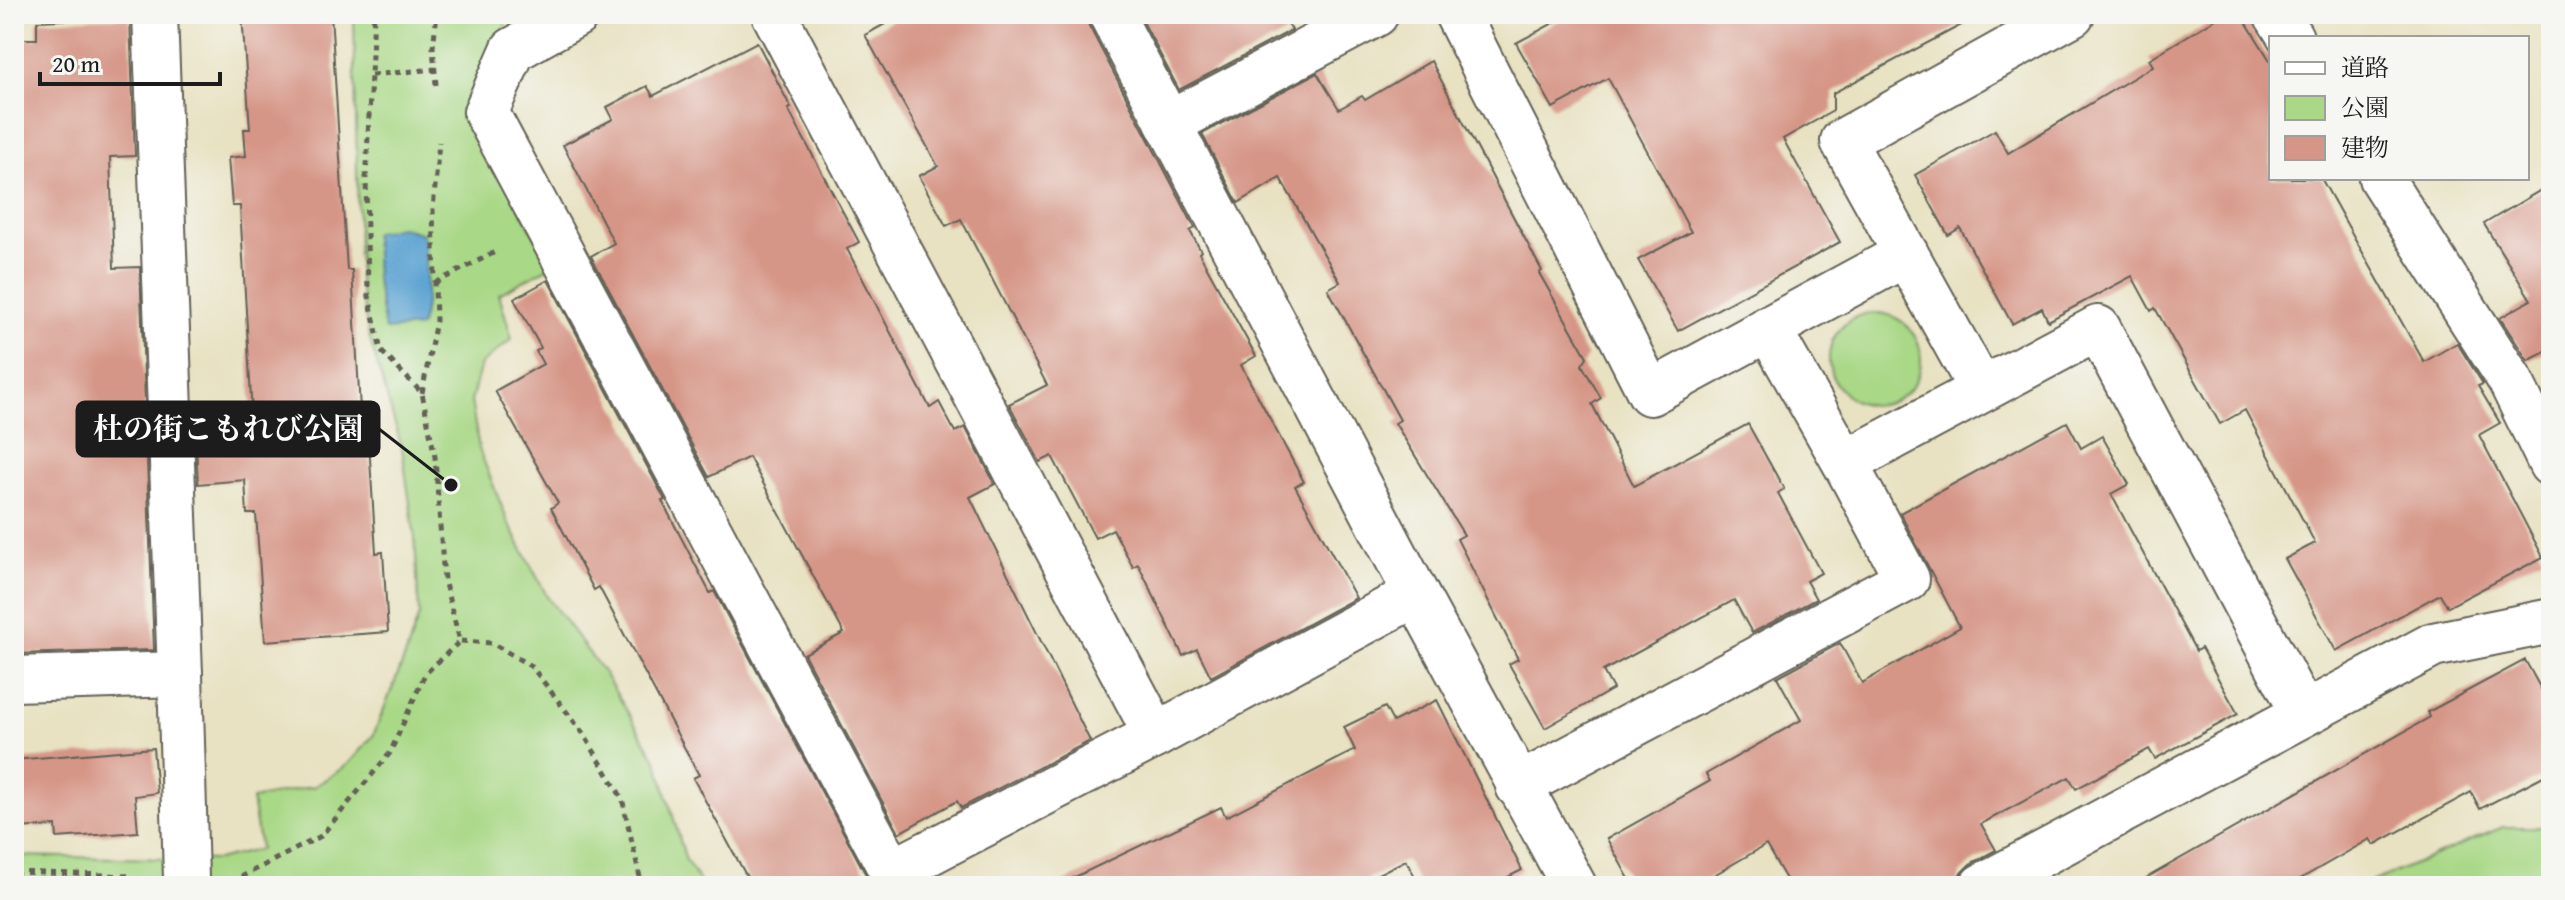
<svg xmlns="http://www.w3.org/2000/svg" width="2565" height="900" viewBox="0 0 2565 900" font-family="'Gentium Book Plus','Noto Serif JP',serif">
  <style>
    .green { fill: #a9d886; stroke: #627a51; stroke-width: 2 }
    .water { fill: #5ca3d2; stroke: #3c6077; stroke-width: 2 }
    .building { fill: #d69687 }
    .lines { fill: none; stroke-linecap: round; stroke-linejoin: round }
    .street-casing { stroke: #636156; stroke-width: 48 }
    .path { stroke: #636156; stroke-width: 5; stroke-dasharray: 6 6; stroke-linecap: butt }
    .street { stroke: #fff; stroke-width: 44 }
    .leader { fill: none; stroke: #1c1c1c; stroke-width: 3 }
    .callout-dot { fill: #1c1c1c; stroke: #f6f6f2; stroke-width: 3 }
    .callout { fill: #1c1c1c; stroke: #1c1c1c; stroke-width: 3 }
    .callout-label { font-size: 30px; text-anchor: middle; font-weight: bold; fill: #fff }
  </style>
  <rect width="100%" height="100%" fill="#f6f6f2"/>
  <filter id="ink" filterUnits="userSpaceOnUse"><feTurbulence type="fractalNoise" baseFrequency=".0125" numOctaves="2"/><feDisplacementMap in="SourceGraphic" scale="16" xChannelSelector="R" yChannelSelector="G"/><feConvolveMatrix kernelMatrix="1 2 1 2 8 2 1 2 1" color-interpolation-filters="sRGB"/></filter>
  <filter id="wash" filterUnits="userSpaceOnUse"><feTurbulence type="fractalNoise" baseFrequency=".006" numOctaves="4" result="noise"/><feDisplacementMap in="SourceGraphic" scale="32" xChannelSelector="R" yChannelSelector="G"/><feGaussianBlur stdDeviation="1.8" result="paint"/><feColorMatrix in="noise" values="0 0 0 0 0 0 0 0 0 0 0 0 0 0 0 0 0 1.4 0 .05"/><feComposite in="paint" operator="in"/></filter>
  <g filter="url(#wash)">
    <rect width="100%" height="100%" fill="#e8e2c2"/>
    <!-- green -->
    <g class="green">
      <path d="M354,14H501L506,24L467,110L551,266L499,294L512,339L481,364L471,401L479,449L508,522L548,598L604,673L657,761L686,861L703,886H14V856L217,860L260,849L252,799L315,786L347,765L373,736L405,657L419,615L415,538L402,448L368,333L359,279Z"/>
      <circle cx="1875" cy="359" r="46"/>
      <path d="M2503,827H2551V886H2362Z"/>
    </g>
    <!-- water -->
    <path class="water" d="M400,227L423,234C426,267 430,296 420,327L385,330L376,280L374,233Z"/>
    <g id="blocks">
      <!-- building -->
      <g class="building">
        <path d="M242,14H331L347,270H352L361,427H368L376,553L383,552L388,632L265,641L256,514H247L245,480L198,484L195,420L252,416L240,206H232L228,158L246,156L244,129H250Z"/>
        <path d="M903,14H1086L1089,26L1195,228L1190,231L1201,251L1199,253L1256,356L1241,365L1304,482L1295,486L1356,598L1211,677L1197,649L1183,656L1138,564L1133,567L1113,529L1095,538L1052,456L1040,462L1009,404L1047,385L961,219L946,226L919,176L938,166L865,35Z"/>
        <path d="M1139,14H1282L1292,30L1179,90Z"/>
        <path d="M1570,14H1982L1833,93V111L1783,139L1840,242L1678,331L1638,260L1691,232L1608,78L1553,108L1516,43Z"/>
        <path d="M2224,14H2241L2271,62V178H2321L2424,362L2457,343L2483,384L2478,386L2500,423L2479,435L2543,557L2448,607L2440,594L2336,651L2285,559L2315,543L2245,410L2220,424L2155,308L2151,311L2132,276L2048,321L2042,308L2012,324L1960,228L1948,235L1915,175L1995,130L2008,153L2153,66L2149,59Z"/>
        <path d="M130,17L135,156L110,157L114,268L140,267L154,650L14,654V39H37V21Z"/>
        <path d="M757,42L791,108L788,109L859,242L847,249L930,408L939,402L955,432L965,427L995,484L970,497L1090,741L961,808L957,801L899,833L804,654L844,633L749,457L709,477L591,256L614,243L563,145L613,119L607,107L647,86L653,96Z"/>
        <path d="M1431,61L1542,271L1539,273L1587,357L1582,365L1601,398L1592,404L1634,486L1748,424L1784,489L1778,493L1821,573L1806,581L1816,599L1752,633L1734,600L1603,671L1613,689L1545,728L1509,664L1518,659L1457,539L1464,535L1395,423L1400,420L1328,289L1340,282L1280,178L1238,203L1202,134L1317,73L1339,109L1362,96L1365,100Z"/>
        <path d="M2551,184V349L2528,361L2500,318L2531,300L2484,224Z"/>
        <path d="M548,280L665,500L662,501L710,593L714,591L872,886H752L731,848L693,778L699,775L599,587L594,590L551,508L558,503L495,391L543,364L536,351L541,348L514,299Z"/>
        <path d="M2067,422L2081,448L2102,436L2129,484L2111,494L2196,651L2201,648L2238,714L2155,759L2149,749L2076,789L2069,777L1981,824L1996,850L1970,864L1960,874L1957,886H1790L1766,845L1695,886H1633L1607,839L1710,781L1706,774L1801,720L1777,677L1840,643L1862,683L1960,627L1900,513Z"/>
        <path d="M2525,660L2551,707V772L2480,809L2471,792L2374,845L2370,839L2288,886H2132L2430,717L2428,712Z"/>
        <path d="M1437,700L1522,870L1490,886H1420L1406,860L1354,886H1056L1221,807L1226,817L1355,750L1344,727L1385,707L1393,722Z"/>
        <path d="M153,748L157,793L135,796L138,832L57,838L56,826L14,828V760Z"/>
      </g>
    </g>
  </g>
  <g filter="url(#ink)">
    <use href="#blocks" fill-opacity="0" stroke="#636156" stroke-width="2"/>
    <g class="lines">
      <!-- street casing -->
      <g class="street-casing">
        <g id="street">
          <path d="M577,14L513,50L486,112L892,872L1156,735L1416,594"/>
          <path d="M774,14L1156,735"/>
          <path d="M1111,14L1416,594L1574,886"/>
          <path d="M1457,14L1650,393L1906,254"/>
          <path d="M2276,14L2291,38"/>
          <path d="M1168,124L1376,14"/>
          <path d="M2381,178L2510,380L2551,464"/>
          <path d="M1981,389L1843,141L2072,14"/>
          <path d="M1845,463L2098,328L2303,713"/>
          <path d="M180,674L186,878"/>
          <path d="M14,679L180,674L155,14"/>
          <path d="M1518,786L1907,579L1845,463L1768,328"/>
          <path d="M1982,886L2433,645L2551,621"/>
        </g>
      </g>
      <!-- path -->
      <g class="path">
        <path d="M371,75L435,69"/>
        <path d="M436,85L433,47L437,14"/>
        <path d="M435,283L499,250"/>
        <path d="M422,393L436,321L433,209L439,142"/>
        <path d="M461,641L492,643L532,667L583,733L622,798L642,886"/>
        <path d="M14,872L133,876"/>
        <path d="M241,877L321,836L390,753L425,674L460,641L444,580L435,457L422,393L381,351L368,292L366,177L374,14"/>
        <path d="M239,880L252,886"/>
      </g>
      <!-- street -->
      <use href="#street" class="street"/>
    </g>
  </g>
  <!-- callouts -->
  <path class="leader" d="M451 485L379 429"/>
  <circle class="callout-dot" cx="451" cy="485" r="8"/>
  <rect class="callout" x="77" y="402" width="302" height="54" rx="8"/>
  <g class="callout-label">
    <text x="228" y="439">杜の街こもれび公園</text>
  </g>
  <!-- margin -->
  <rect width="2565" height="900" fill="none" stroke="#f6f6f2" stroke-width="48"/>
  <!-- legend -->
  <rect x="2269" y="36" width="260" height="144" fill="#f6f6f2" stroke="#9f9f9c" stroke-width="2"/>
  <rect x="2285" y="62" width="40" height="12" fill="#ffffff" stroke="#9f9f9c" stroke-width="2"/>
  <text x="2341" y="76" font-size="24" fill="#1c1c1c">道路</text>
  <rect x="2285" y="96" width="40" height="24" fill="#a9d886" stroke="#9f9f9c" stroke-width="2"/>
  <text x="2341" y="116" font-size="24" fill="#1c1c1c">公園</text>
  <rect x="2285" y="136" width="40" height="24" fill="#d69687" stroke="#9f9f9c" stroke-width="2"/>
  <text x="2341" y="156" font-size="24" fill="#1c1c1c">建物</text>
  <!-- scale -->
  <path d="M40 72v12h180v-12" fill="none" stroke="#1c1c1c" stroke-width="4"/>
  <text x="52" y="72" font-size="24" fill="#1c1c1c" stroke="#f6f6f2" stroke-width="6" paint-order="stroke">20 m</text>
</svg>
